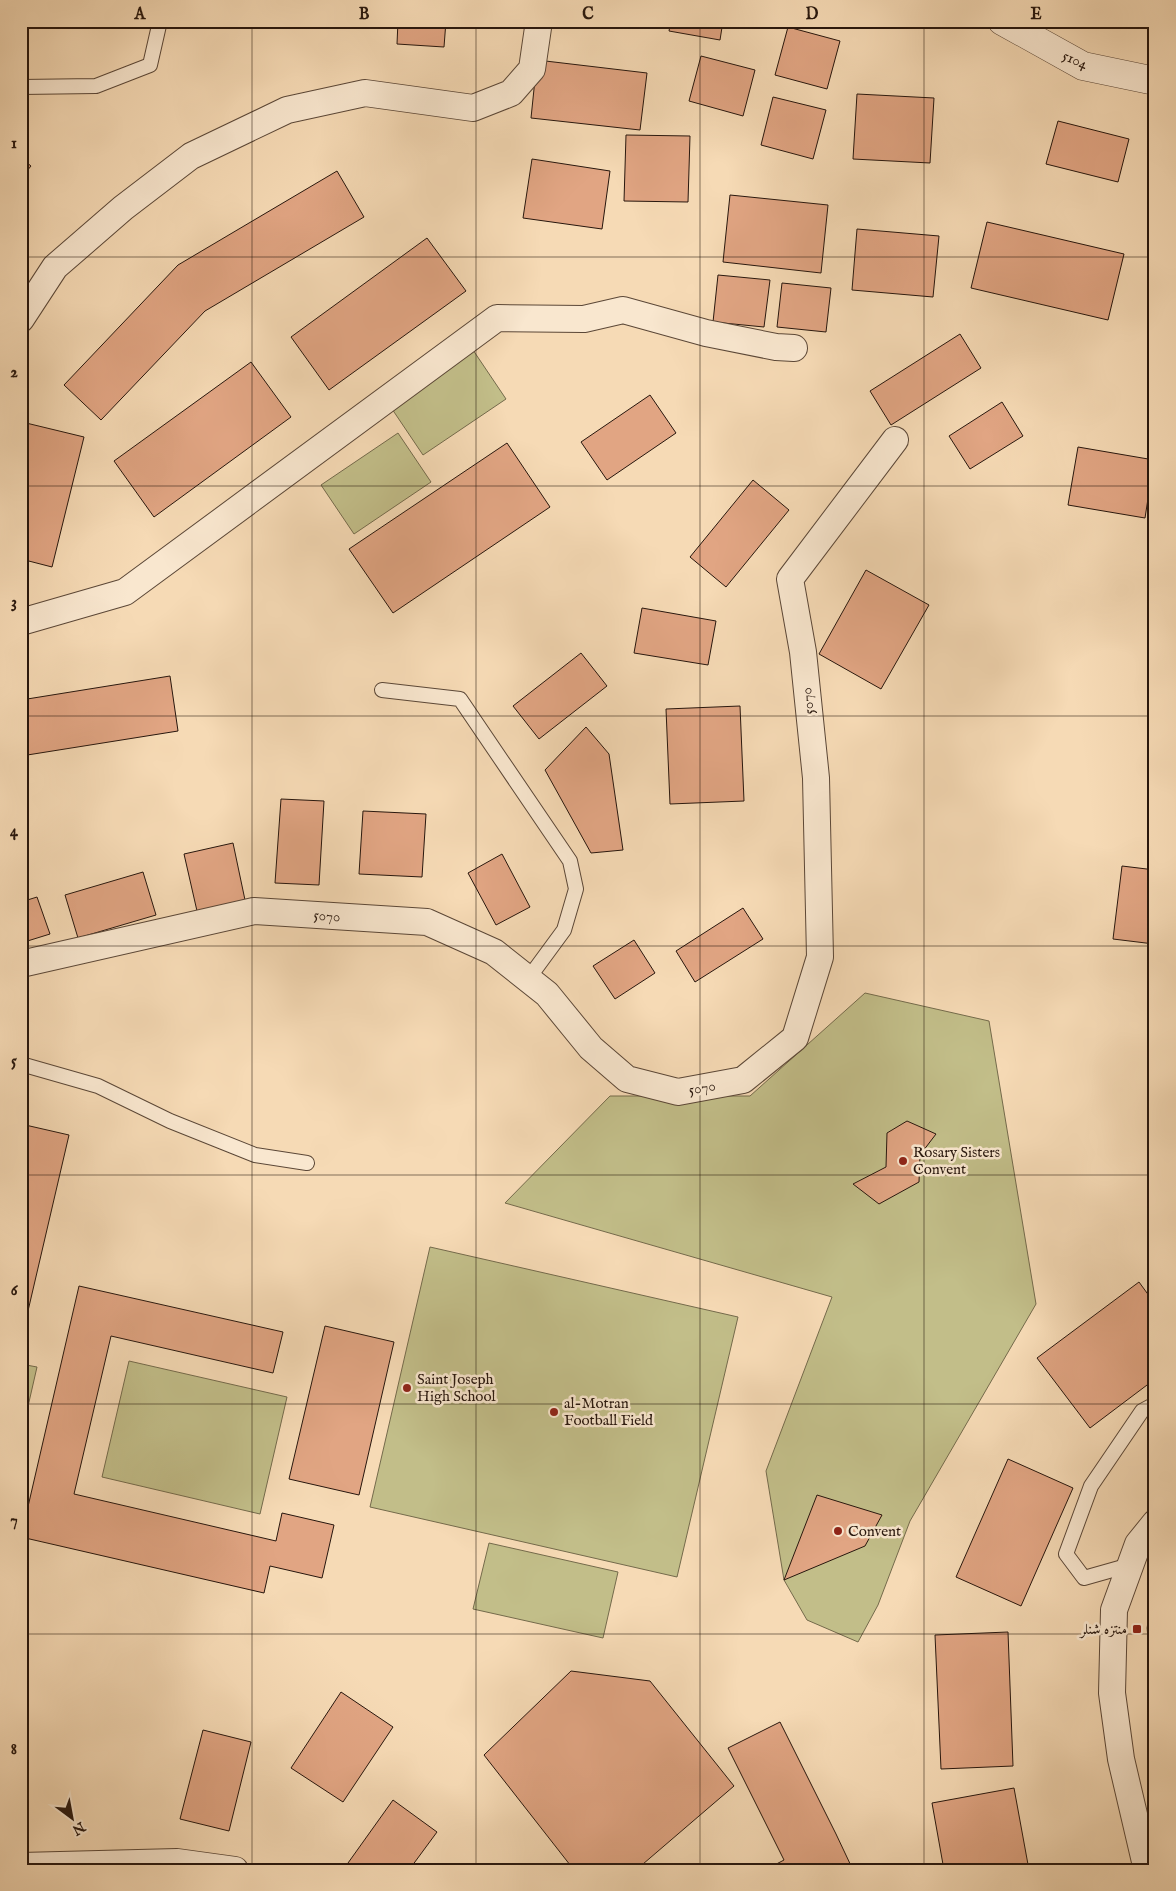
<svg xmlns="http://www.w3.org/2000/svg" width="1176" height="1891" viewBox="0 0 1176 1891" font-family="'IM FELL English',Amiri,serif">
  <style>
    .green { fill: #c2be89; stroke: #746a4b }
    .building { fill: #e1a583; stroke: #27160d }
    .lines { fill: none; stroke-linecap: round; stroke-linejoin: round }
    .service-casing { stroke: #5b4737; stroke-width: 16 }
    .minor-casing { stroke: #5b4737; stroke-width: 28 }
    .tertiary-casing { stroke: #5b4737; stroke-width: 29 }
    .service { stroke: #f9e7cf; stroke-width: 14 }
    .minor { stroke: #f9e7cf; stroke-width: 26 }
    .tertiary { stroke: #f9e7cf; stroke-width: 28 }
    .grid { fill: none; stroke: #27160d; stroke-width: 1; stroke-opacity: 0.55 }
    .poi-dot { fill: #8f2418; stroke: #f9e7cf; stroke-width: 2 }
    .labels { text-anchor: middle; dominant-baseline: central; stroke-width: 5; stroke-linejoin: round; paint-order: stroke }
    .street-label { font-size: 15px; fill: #27160d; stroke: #f9e7cf }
    .poi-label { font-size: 15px; fill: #27160d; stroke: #f9e7cf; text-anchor: start }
    .neatline { fill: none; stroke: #27160d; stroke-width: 2 }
    .grid-label { font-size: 16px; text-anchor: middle; font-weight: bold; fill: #27160d }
  </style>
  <rect width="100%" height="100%" fill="#f6dab5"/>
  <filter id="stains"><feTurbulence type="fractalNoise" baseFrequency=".004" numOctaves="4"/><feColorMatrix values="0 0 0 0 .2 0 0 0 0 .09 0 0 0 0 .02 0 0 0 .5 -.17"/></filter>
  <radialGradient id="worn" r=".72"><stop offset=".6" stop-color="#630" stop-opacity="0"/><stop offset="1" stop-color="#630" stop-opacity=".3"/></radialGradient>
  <!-- green -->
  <g class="green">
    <path d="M473,350L506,399L423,455L390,406Z"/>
    <path d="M398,433L431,482L354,534L321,485Z"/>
    <path d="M865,993L989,1021L1036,1304L910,1521L878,1605L858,1642L807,1620L784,1580L766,1471L832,1297L505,1203L610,1096H750Z"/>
    <path d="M430,1247L738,1317L677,1577L370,1507Z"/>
    <path d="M129,1361L287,1397L260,1514L102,1477Z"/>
    <path d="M21,1364L37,1367L21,1437Z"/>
    <path d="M489,1543L618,1572L603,1638L473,1609Z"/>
    <path d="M1155,1583V1673L1152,1674L1147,1628Z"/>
  </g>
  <!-- building -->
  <g class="building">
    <path d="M398,21H446L444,47L397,44Z"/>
    <path d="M671,21H723L720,40L669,31Z"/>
    <path d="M788,27L840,41L827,89L775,75Z"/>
    <path d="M701,56L755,70L743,116L689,101Z"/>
    <path d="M537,60L647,73L640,130L531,118Z"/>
    <path d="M857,94L934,98L930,163L853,159Z"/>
    <path d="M773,97L826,110L813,159L761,145Z"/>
    <path d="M1058,121L1129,139L1118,182L1046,164Z"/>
    <path d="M626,135L690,136L688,202L624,201Z"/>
    <path d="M21,158L31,166L21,178Z"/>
    <path d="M532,159L610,171L602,229L523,218Z"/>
    <path d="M337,171L364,217L205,311L101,420L64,385L178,265Z"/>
    <path d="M730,195L828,205L821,273L723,262Z"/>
    <path d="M987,222L1124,254L1108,320L971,288Z"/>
    <path d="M857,229L939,236L933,297L852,290Z"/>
    <path d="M427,238L466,291L329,390L291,337Z"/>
    <path d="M718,275L770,280L764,327L713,322Z"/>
    <path d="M782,283L831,288L826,332L777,327Z"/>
    <path d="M960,334L981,368L891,425L870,391Z"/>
    <path d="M251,362L291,417L154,517L114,461Z"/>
    <path d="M650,395L676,433L607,480L581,442Z"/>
    <path d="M1002,402L1023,436L970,469L949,436Z"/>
    <path d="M22,422L84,437L52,567L21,559Z"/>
    <path d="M507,443L550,507L393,613L349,549Z"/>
    <path d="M1078,447L1154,460L1145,518L1068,505Z"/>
    <path d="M753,480L789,510L726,587L690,557Z"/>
    <path d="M866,570L929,605L881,689L819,654Z"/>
    <path d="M642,608L716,621L708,665L634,653Z"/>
    <path d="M581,653L607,686L539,739L513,706Z"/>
    <path d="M170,676L178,731L21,756V700Z"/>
    <path d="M740,706L744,801L670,804L666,709Z"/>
    <path d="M586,727L609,754L623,850L591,853L545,770Z"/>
    <path d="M281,799L324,801L319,885L275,883Z"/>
    <path d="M363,811L426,814L422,877L359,874Z"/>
    <path d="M233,843L245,900L197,911L184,854Z"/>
    <path d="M502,854L530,907L496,925L468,873Z"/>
    <path d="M1122,866L1155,870L1154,944L1113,939Z"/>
    <path d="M143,872L156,915L78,938L65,895Z"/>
    <path d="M37,897L50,934L21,943V902Z"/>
    <path d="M743,908L763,939L695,982L676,951Z"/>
    <path d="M634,940L655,973L615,999L593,966Z"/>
    <path d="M907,1121L936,1134L920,1155L919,1182L879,1204L853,1184L886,1167L887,1133Z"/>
    <path d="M21,1124L69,1135L21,1341Z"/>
    <path d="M1139,1282L1155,1304V1379L1090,1428L1037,1358Z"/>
    <path d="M79,1286L283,1332L273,1373L111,1336L74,1494L276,1541L282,1513L334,1525L322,1578L270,1566L264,1593L21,1537Z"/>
    <path d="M325,1326L394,1342L359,1495L289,1479Z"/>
    <path d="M1008,1459L1073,1488L1021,1606L956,1577Z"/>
    <path d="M817,1495L882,1515L865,1546L784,1580Z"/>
    <path d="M1008,1632L1013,1766L941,1769L935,1635Z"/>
    <path d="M571,1671L650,1681L734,1786L636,1870H574L484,1755Z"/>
    <path d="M341,1692L393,1727L343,1802L291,1768Z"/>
    <path d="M780,1722L836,1834L853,1870H765L784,1860L728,1748Z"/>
    <path d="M203,1730L251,1742L229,1831L180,1819Z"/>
    <path d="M1014,1788L1029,1870H944L932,1803Z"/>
    <path d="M393,1800L437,1832L409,1870H343Z"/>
  </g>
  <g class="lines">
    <!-- service casing -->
    <g class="service-casing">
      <g id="service">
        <path d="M21,87L96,86L150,65L160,21"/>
        <path d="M382,690L460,699L570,861L576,889L564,930L528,979"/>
        <path d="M21,1064L98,1086L170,1121L255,1155L307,1163"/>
        <path d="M1130,1565L1084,1578L1066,1554L1091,1486L1142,1411L1155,1404"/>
      </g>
    </g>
    <!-- minor casing -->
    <g class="minor-casing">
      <g id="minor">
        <path d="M21,319L55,267L123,208L191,156L287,110L365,93L473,108L511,93L532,69L539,21"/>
        <path d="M21,622L125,592L497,318L584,319L623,310L706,333L776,347L794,348"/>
        <path d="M21,964L254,911L427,922L494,952L547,994L591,1048L627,1079L678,1092L743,1080L795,1038L820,957L816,778L803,652L790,579L895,440"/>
        <path d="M21,1866L177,1862L235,1870"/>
        <path d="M1147,1870L1121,1759L1112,1693L1114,1610L1138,1544L1155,1523"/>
      </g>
    </g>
    <!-- tertiary casing -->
    <g class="tertiary-casing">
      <path id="tertiary" d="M1002,21L1083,66L1155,81"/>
    </g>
    <!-- service -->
    <use href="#service" class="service"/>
    <!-- minor -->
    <use href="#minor" class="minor"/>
    <!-- tertiary -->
    <use href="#tertiary" class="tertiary"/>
  </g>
  <!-- grid -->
  <path class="grid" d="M252,21V1870M476,21V1870M700,21V1870M924,21V1870M21,257H1155M21,486H1155M21,716H1155M21,946H1155M21,1175H1155M21,1404H1155M21,1634H1155"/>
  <!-- markers -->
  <g class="poi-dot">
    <circle cx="903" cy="1161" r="5"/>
    <circle cx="407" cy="1388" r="5"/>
    <circle cx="554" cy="1412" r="5"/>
    <circle cx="838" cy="1531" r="5"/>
    <rect x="1132" y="1624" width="10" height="10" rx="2.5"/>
  </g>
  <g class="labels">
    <!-- street labels -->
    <g class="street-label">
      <text transform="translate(1075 60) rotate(24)">5104</text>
      <text transform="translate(808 701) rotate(-96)">5070</text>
      <text transform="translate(327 916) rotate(4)">5070</text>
      <text transform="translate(702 1088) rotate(-10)">5070</text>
    </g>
    <!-- poi labels -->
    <g class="poi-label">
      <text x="913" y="1152">Rosary Sisters<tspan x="913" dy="17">Convent</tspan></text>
      <text x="417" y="1379">Saint Joseph<tspan x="417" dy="17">High School</tspan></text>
      <text x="564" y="1403">al-Motran<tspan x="564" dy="17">Football Field</tspan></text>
      <text x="848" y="1531">Convent</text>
      <text x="1127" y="1629" text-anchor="end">منتزه شنلر</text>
    </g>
  </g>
  <!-- margin -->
  <rect width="1176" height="1891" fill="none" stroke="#f6dab5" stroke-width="55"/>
  <!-- north arrow -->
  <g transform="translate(72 1818) rotate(148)" stroke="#f9e7cf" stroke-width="4" paint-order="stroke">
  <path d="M0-4L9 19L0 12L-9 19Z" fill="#27160d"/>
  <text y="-8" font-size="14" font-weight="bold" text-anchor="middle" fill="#27160d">N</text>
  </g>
  <rect x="28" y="28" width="1120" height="1836" class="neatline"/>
  <g class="grid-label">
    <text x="140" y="19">A</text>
    <text x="364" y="19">B</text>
    <text x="588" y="19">C</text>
    <text x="812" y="19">D</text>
    <text x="1036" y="19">E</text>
    <text x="14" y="148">1</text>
    <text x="14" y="377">2</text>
    <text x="14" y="607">3</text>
    <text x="14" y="836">4</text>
    <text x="14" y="1066">5</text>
    <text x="14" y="1295">6</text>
    <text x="14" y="1525">7</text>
    <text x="14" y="1754">8</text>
  </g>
  <rect width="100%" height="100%" filter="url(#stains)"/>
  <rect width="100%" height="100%" fill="url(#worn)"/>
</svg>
